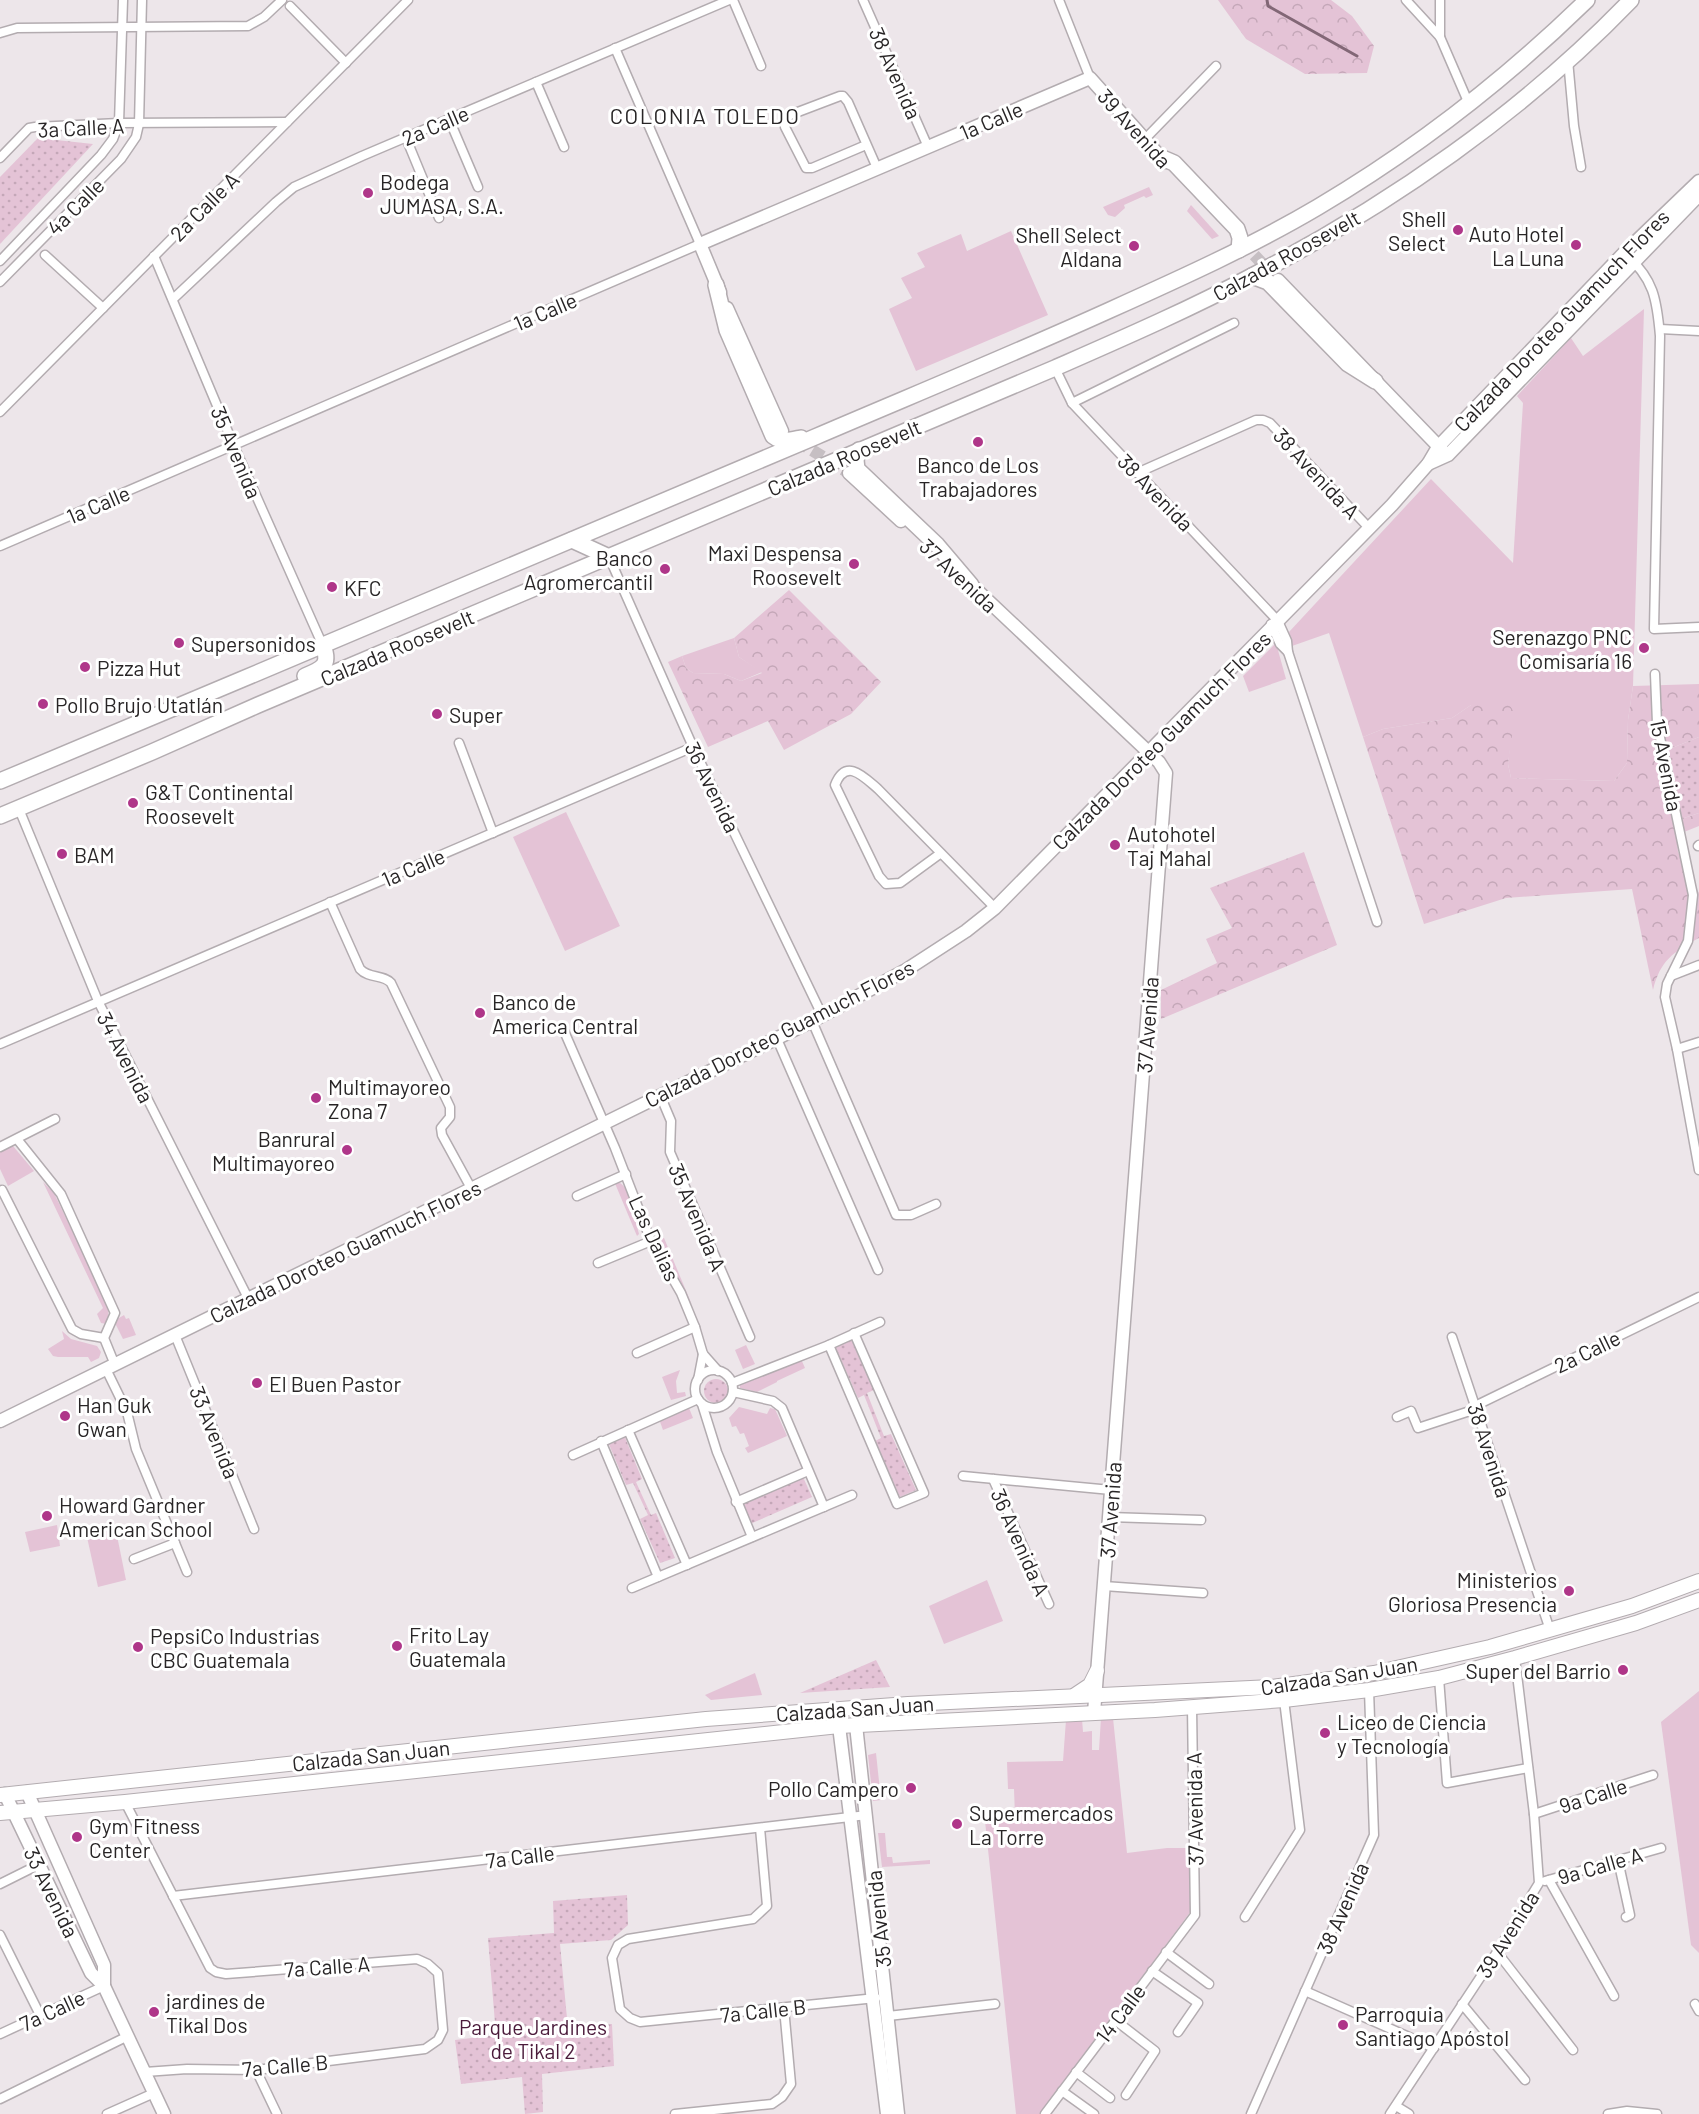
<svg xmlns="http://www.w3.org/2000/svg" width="1699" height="2114" viewBox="0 0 1699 2114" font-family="Barlow,sans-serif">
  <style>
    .grass { fill: #e4c3d6 }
    .forest { fill: url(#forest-crowns) }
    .park { fill: url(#park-dots) }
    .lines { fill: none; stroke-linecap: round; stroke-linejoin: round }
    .stream { stroke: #826776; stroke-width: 3 }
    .secondary-tunnel { stroke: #c6bfc3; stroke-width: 12; stroke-dasharray: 12 6; stroke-linecap: butt }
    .street-casing { stroke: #b3acb0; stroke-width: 11 }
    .secondary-casing { stroke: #b3acb0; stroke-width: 15 }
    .primary-casing { stroke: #b3acb0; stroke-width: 16 }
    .highway-casing { stroke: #b3acb0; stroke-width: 18 }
    .street { stroke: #fff; stroke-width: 8 }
    .secondary { stroke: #fff; stroke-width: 12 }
    .primary { stroke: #fff; stroke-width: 14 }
    .highway { stroke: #fff; stroke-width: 15 }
    .poi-dot { fill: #af3689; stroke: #fff; stroke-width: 2 }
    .labels { text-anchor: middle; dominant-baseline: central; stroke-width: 6; stroke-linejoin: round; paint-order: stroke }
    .street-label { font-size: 21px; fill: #282526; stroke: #fff }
    .poi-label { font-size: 21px; fill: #282526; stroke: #fff; text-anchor: start }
    .park-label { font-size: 21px; fill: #4b1b3b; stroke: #fff }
    .neighbourhood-label { font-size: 22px; letter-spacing: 1.5px; fill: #282526; stroke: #fff }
  </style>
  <defs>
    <pattern id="forest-crowns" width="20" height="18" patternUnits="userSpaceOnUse" patternTransform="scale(1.5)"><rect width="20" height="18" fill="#e4c3d6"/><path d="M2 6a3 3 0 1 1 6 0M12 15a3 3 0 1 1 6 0" fill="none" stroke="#c4a7b8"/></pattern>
    <pattern id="park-dots" width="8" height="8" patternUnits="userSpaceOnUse" patternTransform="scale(1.5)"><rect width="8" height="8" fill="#e4c3d6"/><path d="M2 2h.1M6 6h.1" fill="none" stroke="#c4a7b8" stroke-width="1.8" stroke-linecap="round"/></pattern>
  </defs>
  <rect width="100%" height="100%" fill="#ede6ea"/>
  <!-- grass -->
  <g class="grass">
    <path d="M1149,187L1153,195L1146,198L1144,196L1124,205L1125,208L1115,217L1108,215L1103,207Z"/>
    <path d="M1191,205L1219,236L1212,239L1187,211Z"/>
    <path d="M1011,231L1048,315L916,371L889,309L912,298L901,278L925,267L917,253L961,234L967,251Z"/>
    <path d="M1644,309L1633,686L1628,720L1627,763L1614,781L1511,778L1508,764L1510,745L1471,705L1452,718L1383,729L1363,737L1329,633L1292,646L1289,632L1431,479L1513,563L1523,403L1517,396L1571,338L1583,356Z"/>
    <path d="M734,638L739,657L762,672L741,681L724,674L693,673L686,668L682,656Z"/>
    <path d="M1276,643L1286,679L1249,692L1243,676Z"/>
    <path d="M566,812L620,926L565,951L513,837Z"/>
    <path d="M8,1145L13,1146L34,1171L8,1186L0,1169V1149Z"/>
    <path d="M614,1181C631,1181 635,1220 639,1234L637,1236Z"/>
    <path d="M43,1182L54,1193L109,1308L107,1324L101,1323L97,1314L103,1308Z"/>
    <path d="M664,1238L692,1305L656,1241Z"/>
    <path d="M124,1315L126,1319L129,1318L136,1335L123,1339L114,1321Z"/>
    <path d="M62,1331L71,1339L97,1346L101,1352L99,1358L91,1362L88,1357H58L53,1356L48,1349L64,1339Z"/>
    <path d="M746,1345L755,1364L743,1369L735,1350Z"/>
    <path d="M801,1359L805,1368L777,1381V1382L757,1392L740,1388V1383L745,1380L766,1375Z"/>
    <path d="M680,1370L676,1381L677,1393L685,1392L686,1396L671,1400L662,1377Z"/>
    <path d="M739,1407L767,1414L770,1408L775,1409L787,1436L748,1453L745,1448L749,1446L744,1433L740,1434L736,1426L732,1427L729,1418Z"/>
    <path d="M689,1408L693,1418L663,1430L659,1419Z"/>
    <path d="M114,1521L126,1580L98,1587L85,1528Z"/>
    <path d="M57,1525L60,1546L30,1552L25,1532Z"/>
    <path d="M987,1580L1003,1621L944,1644L929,1606Z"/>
    <path d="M755,1673L762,1695L711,1700L705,1695Z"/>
    <path d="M1699,1691V1953L1691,1945L1661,1722Z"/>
    <path d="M1101,1718H1113L1127,1853L1167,1848H1190L1191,1911L1040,2114H1016L985,1821L1015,1817L1014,1789H1008L1007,1762L1063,1761L1066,1720L1082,1719L1083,1732L1092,1731V1750H1099Z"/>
    <path d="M876,1753L881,1800L873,1801L868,1755Z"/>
    <path d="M878,1833H885L887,1857H892L893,1863L930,1860V1864L882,1867Z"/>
  </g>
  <!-- forest -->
  <g class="forest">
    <path d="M1218,0H1331L1352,16L1374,46L1367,73L1305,74L1246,39Z"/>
    <path d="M789,590L881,682L851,714L784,750L768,721L708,747L668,662L682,656L686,668L693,673L724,674L741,681L762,673L739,657L734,638Z"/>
    <path d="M1699,684V737L1662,752L1678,820L1699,813V826L1684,832L1677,841L1678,852L1699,893V938C1673,952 1660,961 1653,990L1632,889L1506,898L1424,924L1363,737L1383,729L1452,718L1471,705L1494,698L1508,702L1515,714L1508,764L1511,778L1614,781L1627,763L1628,720L1633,686Z"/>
    <path d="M1304,852L1337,945L1161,1019V990L1217,963L1206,939L1232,928L1210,888Z"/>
  </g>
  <!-- park -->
  <g class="park">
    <path d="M38,138L93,144L0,244V177Z"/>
    <path d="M1699,737V813L1678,820L1666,794L1662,752Z"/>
    <path d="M851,1339L874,1390L867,1393L884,1436L891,1434L916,1490L900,1497L875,1441L881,1438L864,1395L858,1398L835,1346Z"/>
    <circle cx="716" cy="1391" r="12"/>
    <path d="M624,1435L642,1479L636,1482L651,1515L656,1513L675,1558L660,1563L640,1519L648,1515L633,1483L626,1485L608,1442Z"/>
    <path d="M803,1477L812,1497L750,1524L742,1504Z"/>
    <path d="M876,1660L890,1687L800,1693Z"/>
    <path d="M627,1895L628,1925L611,1940L560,1944L568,2029L612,2024L614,2066L542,2074L543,2112L525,2114L522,2077L461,2084L455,2040L496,2035L488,1938L554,1933L553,1901Z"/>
  </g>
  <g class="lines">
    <!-- stream -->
    <path class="stream" d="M1267,0L1268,6L1357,56"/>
    <!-- secondary-tunnel -->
    <g class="secondary-tunnel">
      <path d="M1242,242L1271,273"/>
      <path d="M797,441L849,473"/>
    </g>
    <!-- street casing -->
    <g class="street-casing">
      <g id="street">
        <path d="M733,0L761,66"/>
        <path d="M863,0L928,147"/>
        <path d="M1059,0L1090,78"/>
        <path d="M1406,0L1440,37L1469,104"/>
        <path d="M1440,0V37"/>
        <path d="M290,6L346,63"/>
        <path d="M0,33L17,28L248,26L264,17L282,0"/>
        <path d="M1568,60L1574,126L1581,167"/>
        <path d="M536,82L564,147"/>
        <path d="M449,119L478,187"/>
        <path d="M406,138L439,218"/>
        <path d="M1145,139L1216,66"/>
        <path d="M866,145L812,168H806L785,127V120L790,115L840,96H843L848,102L877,168"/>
        <path d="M0,158L29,128L35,127L119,123L287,122"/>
        <path d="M1624,253C1654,278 1657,300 1660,336L1654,629L1699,627"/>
        <path d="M45,255L103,308"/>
        <path d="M154,256L234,446L323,646"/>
        <path d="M0,261L101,155L113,139L119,123L123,0"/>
        <path d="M0,282L121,159L136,137L139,124L142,0"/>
        <path d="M173,299L276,202L294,187L362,156L729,0"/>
        <path d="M1660,329L1699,331"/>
        <path d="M1055,368L1072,403L1278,621L1287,641L1288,652L1377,922"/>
        <path d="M1072,403L1234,323"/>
        <path d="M0,412L408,0"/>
        <path d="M1137,473L1256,420H1263L1270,423L1369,528"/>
        <path d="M0,546L700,244L615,48"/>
        <path d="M609,557L693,747L822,1015"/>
        <path d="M1271,624L1280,644L1288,652"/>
        <path d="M1655,674L1657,723L1693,895L1688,941L1667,984L1665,997L1677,1049L1699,1170"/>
        <path d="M459,743L493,833"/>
        <path d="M19,809L98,1001L248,1298"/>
        <path d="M1698,846L1699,845"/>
        <path d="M941,853L900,883L886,884L879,876L835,785C846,757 864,777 878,789L995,908"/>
        <path d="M330,902L360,969C369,979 383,974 391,983L450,1107V1117L441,1128L442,1135L471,1188"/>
        <path d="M1671,976L1699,965"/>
        <path d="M812,1021L896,1215H911L936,1204"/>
        <path d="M564,1031L615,1148L651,1241L681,1293L695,1327L703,1354L718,1371"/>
        <path d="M777,1039L878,1270"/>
        <path d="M0,1044L693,747"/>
        <path d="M1677,1049L1699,1042"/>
        <path d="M660,1095L671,1121L670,1152L750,1337"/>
        <path d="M17,1139L61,1194L115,1313L104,1338"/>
        <path d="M0,1147L55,1119"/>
        <path d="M2,1190L72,1329L81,1334L104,1338"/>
        <path d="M577,1196L626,1174"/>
        <path d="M598,1263L651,1241"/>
        <path d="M175,1335L254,1529"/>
        <path d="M1452,1337L1550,1630"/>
        <path d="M104,1338L115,1365"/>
        <path d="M829,1345L897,1504L924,1493L854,1333"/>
        <path d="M637,1353L695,1327"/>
        <path d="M106,1369L127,1412L136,1449L187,1572"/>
        <circle cx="714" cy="1389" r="19"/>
        <path d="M698,1380L703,1354"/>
        <path d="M732,1383L829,1345L880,1322"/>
        <path d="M733,1392L773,1401L782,1408L824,1507"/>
        <path d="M702,1404L717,1452L752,1537"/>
        <path d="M1475,1406L1699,1297"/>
        <path d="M1397,1417L1411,1411L1418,1428L1476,1409"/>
        <path d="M628,1430L687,1565"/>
        <path d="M601,1441L658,1577"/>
        <path d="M573,1455L698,1399"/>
        <path d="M963,1476L1111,1490"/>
        <path d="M993,1479L1049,1604"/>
        <path d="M736,1502L808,1471"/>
        <path d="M1109,1517L1201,1520"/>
        <path d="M134,1559L175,1543"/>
        <path d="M1104,1586L1203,1593"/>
        <path d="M632,1588L852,1495"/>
        <path d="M1439,1678L1447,1783L1528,1768"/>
        <path d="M125,1802L210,1968L216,1972L226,1974L417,1959L428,1964L438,1973L443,2030L438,2040L425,2049L256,2070L187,2069L145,2072"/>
        <path d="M1534,1814L1653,1775"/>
        <path d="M760,1828L767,1906L753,1919L628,1939L618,1945L612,1958L620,2009L630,2018L640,2022L876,1998"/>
        <path d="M1618,1860L1630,1915L1626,1917"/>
        <path d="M1549,1880L1614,1996"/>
        <path d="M1545,1881L1661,1848"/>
        <path d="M0,1884L40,1864"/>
        <path d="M173,1896L867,1815"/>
        <path d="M1245,1917L1300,1830L1284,1700"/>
        <path d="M0,1935L40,2015"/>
        <path d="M1166,1952L1209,1984"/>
        <path d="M1497,1952L1573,2050"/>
        <path d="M1152,1971L1198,2003L1178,2032"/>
        <path d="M1305,1991L1434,2048"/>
        <path d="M1462,2004L1525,2080"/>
        <path d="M1695,2004L1699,2011"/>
        <path d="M888,2016L995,2004"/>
        <path d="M1115,2020L1155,2051L1126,2095"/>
        <path d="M0,2034L104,1986"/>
        <path d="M256,2070L277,2114"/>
        <path d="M1076,2072L1110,2098"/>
        <path d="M1062,2091L1094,2114"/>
        <path d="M0,2099L128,2036"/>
        <path d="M1396,2106L1409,2114"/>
        <path d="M107,2114L154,2093"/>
        <path d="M675,2114L772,2104L782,2097L791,2084L784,2008"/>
        <path d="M1045,2114L1195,1915L1192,1707"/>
        <path d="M1251,2114L1374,1835L1369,1690"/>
        <path d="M1390,2114L1497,1952L1539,1883L1534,1814L1515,1658"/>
        <path d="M1608,2114L1627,2111L1657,2114"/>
      </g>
    </g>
    <!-- secondary casing -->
    <g class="secondary-casing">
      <g id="secondary">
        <path d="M1278,280L1444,452"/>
        <path d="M720,292L700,244L1090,78L1165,162"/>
        <path d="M727,308L782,431"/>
        <path d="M1428,464L1448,455L1699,195"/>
        <path d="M849,473L901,521"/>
        <path d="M965,579L1159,762L1166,773L1094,1713"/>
        <path d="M0,1421L812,1021L906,970L966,931L995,908L1392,505L1428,464L1438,447L1624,253L1699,181"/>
        <path d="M856,1725L898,2114"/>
        <path d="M839,1726L887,2114"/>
        <path d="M27,1792L104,1965V1986"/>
        <path d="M5,1794L91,1973L104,1986L164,2114"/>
      </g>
    </g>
    <!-- primary casing -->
    <g class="primary-casing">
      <g id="primary">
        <path d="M1075,1695L1090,1685L1097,1671"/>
        <path d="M0,1795L706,1719L908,1704L1272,1687L1374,1673L1490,1647L1632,1606L1699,1581"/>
        <path d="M0,1813L125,1802L839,1726L1155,1710L1284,1700L1369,1690L1439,1678L1515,1658L1636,1623L1699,1600"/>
      </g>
    </g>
    <!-- highway casing -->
    <g class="highway-casing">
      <g id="highway">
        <path d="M1160,157L1174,163L1237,229L1240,238L1239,250"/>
        <path d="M1252,276L1268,282L1348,364L1375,381"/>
        <path d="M716,285L727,330L773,436C782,443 791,440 801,438"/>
        <path d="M859,450L856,460L857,469L937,545L971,585"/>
        <path d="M572,540L609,557"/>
        <path d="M305,676C322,669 331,665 323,646"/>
        <path d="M0,781C272,667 544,552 815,437C913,395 1013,354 1110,310C1181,278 1252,246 1318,207C1416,149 1506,79 1587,0"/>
        <path d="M0,816L152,752L258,705L1055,368C1121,339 1188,310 1252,276C1390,205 1523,112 1631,0"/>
      </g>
    </g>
    <!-- street -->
    <use href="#street" class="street"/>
    <!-- secondary -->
    <use href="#secondary" class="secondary"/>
    <!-- primary -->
    <use href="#primary" class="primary"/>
    <!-- highway -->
    <use href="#highway" class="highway"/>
  </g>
  <!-- markers -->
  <g class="poi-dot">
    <circle cx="368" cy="193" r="6"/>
    <circle cx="1458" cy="230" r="6"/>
    <circle cx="1576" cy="245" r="6"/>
    <circle cx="1134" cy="246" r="6"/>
    <circle cx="978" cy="442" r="6"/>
    <circle cx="854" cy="564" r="6"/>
    <circle cx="665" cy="569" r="6"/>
    <circle cx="332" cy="587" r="6"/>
    <circle cx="179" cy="643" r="6"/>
    <circle cx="1644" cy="648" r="6"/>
    <circle cx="85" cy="667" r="6"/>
    <circle cx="43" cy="704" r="6"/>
    <circle cx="437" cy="714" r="6"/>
    <circle cx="133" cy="803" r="6"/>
    <circle cx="1115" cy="845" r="6"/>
    <circle cx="62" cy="854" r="6"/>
    <circle cx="480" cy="1013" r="6"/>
    <circle cx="316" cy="1098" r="6"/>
    <circle cx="347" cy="1150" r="6"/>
    <circle cx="257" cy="1383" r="6"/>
    <circle cx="65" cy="1416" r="6"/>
    <circle cx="47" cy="1516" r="6"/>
    <circle cx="1569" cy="1591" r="6"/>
    <circle cx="397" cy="1646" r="6"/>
    <circle cx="138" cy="1647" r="6"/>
    <circle cx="1623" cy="1670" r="6"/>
    <circle cx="1325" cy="1733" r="6"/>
    <circle cx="911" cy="1788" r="6"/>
    <circle cx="957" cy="1824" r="6"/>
    <circle cx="77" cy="1837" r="6"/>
    <circle cx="154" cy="2012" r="6"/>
    <circle cx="1343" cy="2025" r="6"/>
  </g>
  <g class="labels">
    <!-- street labels -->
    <g class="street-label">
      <text transform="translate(896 73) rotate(66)">38 Avenida</text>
      <text transform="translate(991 120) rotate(-23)">1a Calle</text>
      <text transform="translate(435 125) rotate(-23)">2a Calle</text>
      <text transform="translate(81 127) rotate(-3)">3a Calle A</text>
      <text transform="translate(1135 128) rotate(48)">39 Avenida</text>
      <text transform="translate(75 206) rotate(-45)">4a Calle</text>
      <text transform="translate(204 206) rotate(-45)">2a Calle A</text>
      <text transform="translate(1286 255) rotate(-29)">Calzada Roosevelt</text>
      <text transform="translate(545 311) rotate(-23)">1a Calle</text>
      <text transform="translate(1561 320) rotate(-46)">Calzada Doroteo Guamuch Flores</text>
      <text transform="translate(237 452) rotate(67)">35 Avenida</text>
      <text transform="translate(844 457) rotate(-23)">Calzada Roosevelt</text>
      <text transform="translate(1317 473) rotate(47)">38 Avenida A</text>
      <text transform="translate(1156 492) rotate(46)">38 Avenida</text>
      <text transform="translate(98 504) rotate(-23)">1a Calle</text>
      <text transform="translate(959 575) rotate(43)">37 Avenida</text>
      <text transform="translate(397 647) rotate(-23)">Calzada Roosevelt</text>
      <text transform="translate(1161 740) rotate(-45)">Calzada Doroteo Guamuch Flores</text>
      <text transform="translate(1667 765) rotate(79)">15 Avenida</text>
      <text transform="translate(713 787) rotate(64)">36 Avenida</text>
      <text transform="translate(413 867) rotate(-23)">1a Calle</text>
      <text transform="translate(1147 1025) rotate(-86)">37 Avenida</text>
      <text transform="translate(779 1033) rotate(-27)">Calzada Doroteo Guamuch Flores</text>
      <text transform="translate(126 1057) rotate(63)">34 Avenida</text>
      <text transform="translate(698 1217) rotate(67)">35 Avenida A</text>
      <text transform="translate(655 1238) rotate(65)">Las Dalias</text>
      <text transform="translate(345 1251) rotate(-26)">Calzada Doroteo Guamuch Flores</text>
      <text transform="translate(1587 1351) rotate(-26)">2a Calle</text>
      <text transform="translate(215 1432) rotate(68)">33 Avenida</text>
      <text transform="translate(1490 1450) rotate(72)">38 Avenida</text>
      <text transform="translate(1110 1510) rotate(-86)">37 Avenida</text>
      <text transform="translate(1021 1542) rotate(66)">36 Avenida A</text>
      <text transform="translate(1339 1675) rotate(-9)">Calzada San Juan</text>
      <text transform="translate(855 1708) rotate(-4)">Calzada San Juan</text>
      <text transform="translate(371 1755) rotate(-6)">Calzada San Juan</text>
      <text transform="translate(1593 1795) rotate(-18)">9a Calle</text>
      <text transform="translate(1194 1809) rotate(-91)">37 Avenida A</text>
      <text transform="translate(520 1856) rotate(-7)">7a Calle</text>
      <text transform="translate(1600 1865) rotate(-16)">9a Calle A</text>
      <text transform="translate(52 1892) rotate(64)">33 Avenida</text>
      <text transform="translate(1342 1908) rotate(-66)">38 Avenida</text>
      <text transform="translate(878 1919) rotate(-96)">35 Avenida</text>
      <text transform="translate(1507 1934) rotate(-58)">39 Avenida</text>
      <text transform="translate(327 1966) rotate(-4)">7a Calle A</text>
      <text transform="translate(52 2010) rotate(-25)">7a Calle</text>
      <text transform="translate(763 2010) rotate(-6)">7a Calle B</text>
      <text transform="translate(1120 2013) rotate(-53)">14 Calle</text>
      <text transform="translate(285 2065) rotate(-5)">7a Calle B</text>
    </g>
    <!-- poi labels -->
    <g class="poi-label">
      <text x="380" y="181">Bodega<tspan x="380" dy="24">JUMASA, S.A.</tspan></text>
      <text x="1446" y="218" text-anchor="end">Shell<tspan x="1446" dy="24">Select</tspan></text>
      <text x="1564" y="233" text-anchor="end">Auto Hotel<tspan x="1564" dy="24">La Luna</tspan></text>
      <text x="1122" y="234" text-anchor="end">Shell Select<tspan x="1122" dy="24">Aldana</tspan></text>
      <text x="978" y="464" text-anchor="middle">Banco de Los<tspan x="978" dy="24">Trabajadores</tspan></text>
      <text x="842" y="552" text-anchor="end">Maxi Despensa<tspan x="842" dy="24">Roosevelt</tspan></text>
      <text x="653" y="557" text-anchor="end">Banco<tspan x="653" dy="24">Agromercantil</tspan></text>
      <text x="344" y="587">KFC</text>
      <text x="1632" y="636" text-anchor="end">Serenazgo PNC<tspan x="1632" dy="24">Comisaría 16</tspan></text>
      <text x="191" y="643">Supersonidos</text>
      <text x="97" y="667">Pizza Hut</text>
      <text x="55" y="704">Pollo Brujo Utatlán</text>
      <text x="449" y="714">Super</text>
      <text x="145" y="791">G&amp;T Continental<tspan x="145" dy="24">Roosevelt</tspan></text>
      <text x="1127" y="833">Autohotel<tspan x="1127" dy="24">Taj Mahal</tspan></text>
      <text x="74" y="854">BAM</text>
      <text x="492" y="1001">Banco de<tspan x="492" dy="24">America Central</tspan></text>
      <text x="328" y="1086">Multimayoreo<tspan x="328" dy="24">Zona 7</tspan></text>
      <text x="335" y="1138" text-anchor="end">Banrural<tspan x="335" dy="24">Multimayoreo</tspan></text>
      <text x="269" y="1383">El Buen Pastor</text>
      <text x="77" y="1404">Han Guk<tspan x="77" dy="24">Gwan</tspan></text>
      <text x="59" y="1504">Howard Gardner<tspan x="59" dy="24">American School</tspan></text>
      <text x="1557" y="1579" text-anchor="end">Ministerios<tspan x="1557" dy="24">Gloriosa Presencia</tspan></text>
      <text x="409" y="1634">Frito Lay<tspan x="409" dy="24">Guatemala</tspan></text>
      <text x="150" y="1635">PepsiCo Industrias<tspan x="150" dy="24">CBC Guatemala</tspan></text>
      <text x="1611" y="1670" text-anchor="end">Super del Barrio</text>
      <text x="1337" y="1721">Liceo de Ciencia<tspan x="1337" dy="24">y Tecnología</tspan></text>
      <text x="899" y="1788" text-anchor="end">Pollo Campero</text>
      <text x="969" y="1812">Supermercados<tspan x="969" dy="24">La Torre</tspan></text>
      <text x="89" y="1825">Gym Fitness<tspan x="89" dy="24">Center</tspan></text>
      <text x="166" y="2000">jardines de<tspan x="166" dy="24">Tikal Dos</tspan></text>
      <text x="1355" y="2013">Parroquia<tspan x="1355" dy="24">Santiago Apóstol</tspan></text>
    </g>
    <!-- park labels -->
    <g class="park-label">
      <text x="533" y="2026">Parque Jardines<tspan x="533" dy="24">de Tikal 2</tspan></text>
    </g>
    <!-- neighbourhood labels -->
    <g class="neighbourhood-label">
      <text x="705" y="115">COLONIA TOLEDO</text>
    </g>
  </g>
</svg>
